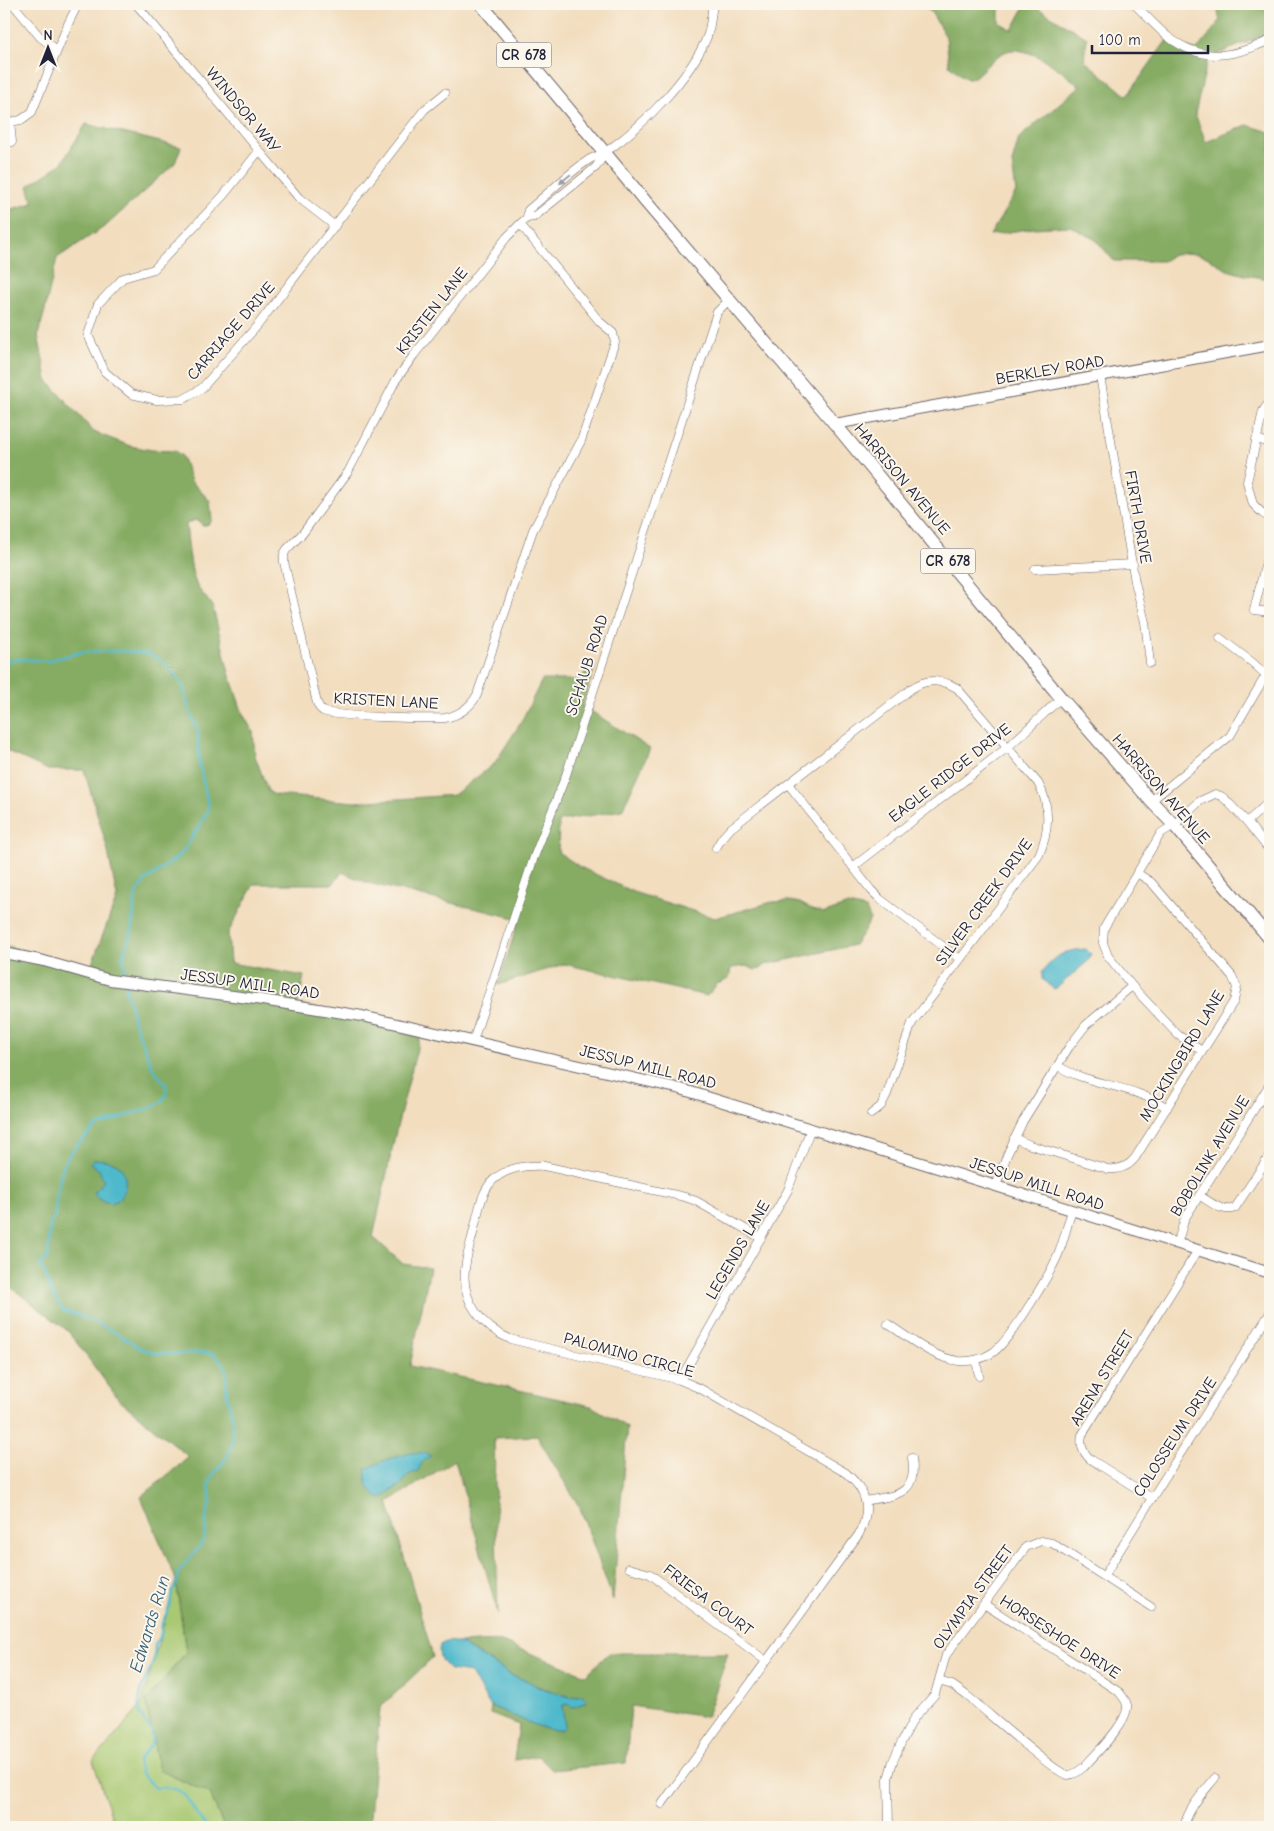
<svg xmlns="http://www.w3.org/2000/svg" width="1274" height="1831" viewBox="0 0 1274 1831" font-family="'Comic Neue',sans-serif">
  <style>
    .green { fill: #a8c871; stroke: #657556 }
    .forest { fill: #86ac63; stroke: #54674f }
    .water { fill: #4fb9cc; stroke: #386e84 }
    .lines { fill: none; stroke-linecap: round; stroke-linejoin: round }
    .stream { stroke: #4fb9cc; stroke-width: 2.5 }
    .minor-casing { stroke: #6b6369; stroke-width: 9 }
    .tertiary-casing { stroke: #6b6369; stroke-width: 12 }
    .primary-casing { stroke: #6b6369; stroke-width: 14 }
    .minor { stroke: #fff; stroke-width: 8 }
    .tertiary { stroke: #fff; stroke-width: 10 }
    .primary { stroke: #fff; stroke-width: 12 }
    .oneway { fill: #9c9ca7 }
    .labels { text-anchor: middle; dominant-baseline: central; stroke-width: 4; stroke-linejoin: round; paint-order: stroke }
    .shield { fill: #fbf7ec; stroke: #636270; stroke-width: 1 }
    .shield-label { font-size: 15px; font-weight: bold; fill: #22223b }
    .street-label { font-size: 16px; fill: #22223b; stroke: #fbf7ec }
    .water-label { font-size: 18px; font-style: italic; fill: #345e75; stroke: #fbf7ec }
  </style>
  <rect width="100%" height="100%" fill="#fbf7ec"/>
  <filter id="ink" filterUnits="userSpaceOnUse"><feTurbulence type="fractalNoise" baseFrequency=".02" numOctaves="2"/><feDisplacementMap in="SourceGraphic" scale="10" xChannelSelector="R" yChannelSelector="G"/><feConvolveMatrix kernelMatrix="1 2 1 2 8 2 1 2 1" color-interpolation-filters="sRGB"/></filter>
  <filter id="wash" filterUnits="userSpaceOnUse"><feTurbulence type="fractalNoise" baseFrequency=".0096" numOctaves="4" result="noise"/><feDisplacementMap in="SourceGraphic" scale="20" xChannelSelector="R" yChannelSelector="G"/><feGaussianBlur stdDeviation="1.12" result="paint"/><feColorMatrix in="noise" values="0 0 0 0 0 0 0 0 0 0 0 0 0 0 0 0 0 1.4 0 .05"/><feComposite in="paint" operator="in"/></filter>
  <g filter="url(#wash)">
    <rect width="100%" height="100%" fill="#f2ddbe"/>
    <!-- green -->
    <path class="green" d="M176,1580L186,1652L146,1702L159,1770L210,1794L224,1827H115L93,1761L141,1706Z"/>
    <!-- forest -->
    <g class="forest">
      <path d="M921,4H999V22L1012,30L1026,4H1031L1087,38L1084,60L1127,96L1167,40L1196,51L1220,21L1216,4H1270V33L1208,58L1195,114L1206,142L1247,125L1270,132V279L1245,275L1227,270L1209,258L1197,254L1183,253L1171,256L1163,261H1114L1096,240L1070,226L1034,228L990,235L1016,192L1012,163L1019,138L1080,86C1060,71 1042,53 1016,50C995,48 978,81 968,79C962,77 954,69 949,65L946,37L931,12Z"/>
      <path d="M86,124L181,147L175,163L107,225L57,258L44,314L38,335L47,380L94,432L130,446L152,450L175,451L182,456L191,481L210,501L212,520L209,524L202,526L201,522L195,520L186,524C188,541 190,572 197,586C202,594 209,600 213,608L229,673L243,714L253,732L255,756L268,791L275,795L355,802L454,795L494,764L520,724L542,680H579L590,667L595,666L582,707L591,711L650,749L622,810L559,821L558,852L580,867L633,892L715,918L772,902L789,901L800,903L815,911L825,913L848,905L866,909L870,919L866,928L854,945L764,965L761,969L755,970L747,966L731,968L729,979L717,984L707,996L564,964L498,985L519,919L368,883L342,872L333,884H254L228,933L230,963L304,976L298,1005L422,1029L396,1131L373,1237L403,1264L430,1268L410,1366L591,1406L627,1427L613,1600L580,1508L537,1436L494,1438L498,1614L455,1460L388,1502L433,1657L380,1708L369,1827H224L210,1794L159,1770L146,1702L186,1652L176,1580L141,1497L189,1457L119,1400L68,1331L8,1285L4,1271V945L90,969L117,897L107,847L84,770H48L5,750L4,751V211L33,203L28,186L61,164Z"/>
      <path d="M499,1641L586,1675L609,1653H728L707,1717L631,1706L626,1763L552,1770L538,1756L514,1760L519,1725L490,1714L491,1706L544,1728L560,1730L565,1726L562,1706L566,1704L573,1707L581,1695L570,1697L534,1685L528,1681L513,1676L460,1643Z"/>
    </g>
    <!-- water -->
    <g class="water">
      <path d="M1086,949L1091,954L1088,961L1058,987L1054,989L1042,979V972C1058,954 1062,951 1086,949Z"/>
      <path d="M94,1159C102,1160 110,1160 117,1164C135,1176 122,1220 95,1195V1191L104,1181L99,1170L90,1163Z"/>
      <path d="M411,1453H425L431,1456C424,1460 421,1463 418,1471L408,1475L400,1486L390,1491L387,1495L379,1498C368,1492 365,1481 366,1469L386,1460Z"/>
      <path d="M448,1641L460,1643L513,1676L528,1681L538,1687L570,1697L583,1695L587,1702L573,1707L566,1704L562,1706L565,1726C562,1729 562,1730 558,1730C544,1732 506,1712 491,1706L487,1701L471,1673L450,1670C442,1663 437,1656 440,1645Z"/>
    </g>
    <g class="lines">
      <!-- stream -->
      <g class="stream">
        <path d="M4,664L12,660L21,659L47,661L82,652L122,651L149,654L166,664L182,684L190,713L198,730L199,762L208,804V811L185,849L179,856L145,881L136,893L131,934L123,955L126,979"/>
        <path d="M126,984V991L130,1001L133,1019L152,1067L166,1085V1095L162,1101L152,1107L97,1126L78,1144L67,1158L62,1170L56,1199L55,1215L50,1224L48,1256L41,1264V1267L45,1273L51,1292L64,1311L94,1321L118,1334L140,1348L155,1353L181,1354L202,1352L213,1354L222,1362L226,1370L227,1396L233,1419L232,1445L227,1457L210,1479L209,1488L211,1502L206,1515V1530L202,1543L178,1573L176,1587L172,1592L169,1608L162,1623L161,1634L155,1644L154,1660L142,1688L139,1702L140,1715L151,1730L152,1740L151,1745L138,1761L141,1774L155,1788C162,1788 169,1787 175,1789C189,1793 195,1817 207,1827"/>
      </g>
    </g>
  </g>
  <g filter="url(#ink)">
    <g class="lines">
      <!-- minor casing -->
      <g class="minor-casing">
        <g id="minor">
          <path d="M13,4L40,37L57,50"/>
          <path d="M136,4L299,198L335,226"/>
          <path d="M1134,4C1145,14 1155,26 1167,36C1202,63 1232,58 1270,40"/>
          <path d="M10,122L12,142"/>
          <path d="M4,123L21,120L32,112L68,24L78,4"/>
          <path d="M259,151L223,196L154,269L123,278L98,304L88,335L105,372L131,394L157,400L184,399L202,388L257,326L424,110L445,93"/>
          <path d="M527,218L534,217L596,167L605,153"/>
          <path d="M520,224L507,237L414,355L396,380L348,472L303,533L287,549L284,554V562L314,690C316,697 316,707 323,711C336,717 426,719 445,718C459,715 470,708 477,695L533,530L581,441L615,342L613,333L600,322L520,224L527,218L528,210C548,194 566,175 587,161C593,156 601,156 607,151C643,126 690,78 707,37C711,26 711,15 713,4"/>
          <path d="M1100,376L1135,582L1145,622L1150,663"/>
          <path d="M1270,401L1263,411L1247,482L1253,504L1262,513L1270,518"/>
          <path d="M1256,439L1270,443"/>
          <path d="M1270,546L1254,610L1270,612"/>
          <path d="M1035,569L1133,564"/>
          <path d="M789,785L871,890L880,899L960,959"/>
          <path d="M1151,801L1230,736L1266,675L1253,663L1220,638"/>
          <path d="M1247,822L1270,801"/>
          <path d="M716,848L722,838L731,828L911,689C926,678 941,679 957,688L1038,783C1051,806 1049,832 1039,855L912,1023L887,1094L881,1106L871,1114"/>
          <path d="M853,867L1008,747L1061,698"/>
          <path d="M473,1041L534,857L566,775L717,312L729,300"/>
          <path d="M1202,1051L1178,1035L1132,986L1108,956L1103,943L1104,928L1161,833L1174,825L1200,801L1215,794L1221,796L1225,799L1247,822L1270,851"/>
          <path d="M1058,1066C1090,1086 1135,1085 1167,1108"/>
          <path d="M1014,1138L1030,1145L1108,1169C1119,1170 1128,1167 1135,1158L1234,1001L1237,987L1232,976L1151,882L1137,873"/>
          <path d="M996,1186L1007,1155L1023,1121L1069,1047L1086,1025L1132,986"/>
          <path d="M1200,1196C1211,1202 1222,1213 1235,1208L1270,1155"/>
          <path d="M1177,1244L1185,1218L1270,1084"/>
          <path d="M888,1324C909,1338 933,1358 959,1361C970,1362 983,1359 992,1353C1008,1344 1050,1274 1058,1255C1064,1240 1067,1225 1072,1211"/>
          <path d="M976,1360L979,1376"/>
          <path d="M680,1380L788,1190L811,1128"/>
          <path d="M1152,1498L1090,1459C1082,1451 1080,1445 1082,1435L1198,1250"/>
          <path d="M865,1501C895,1495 918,1496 912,1458"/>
          <path d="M629,1568L650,1574L766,1661"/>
          <path d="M1104,1576L1152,1498L1270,1313"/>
          <path d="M939,1681L952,1685L966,1695C982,1707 1055,1774 1068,1775C1075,1775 1080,1770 1085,1766C1096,1753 1129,1722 1127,1705C1126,1700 1122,1696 1119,1692L984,1604"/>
          <path d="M662,1804L859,1534C872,1509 867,1491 846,1473L701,1389L680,1380L510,1339C483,1328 461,1301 465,1270C466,1255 472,1240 475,1225C479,1210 482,1187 497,1177C510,1167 528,1165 544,1166L685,1197L696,1201L761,1238"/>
          <path d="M889,1827L888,1779L893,1761L902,1741L914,1718L935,1694L946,1655L1026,1547L1041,1541L1052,1543L1151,1607"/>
          <path d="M1184,1827C1188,1808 1203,1793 1215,1778"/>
        </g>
      </g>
      <!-- tertiary casing -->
      <g class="tertiary-casing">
        <g id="tertiary">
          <path d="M835,424L1270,345"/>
          <path d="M4,953L44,961L110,980L256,999L362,1016L681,1089L996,1186L1270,1273"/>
        </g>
      </g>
      <!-- primary casing -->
      <g class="primary-casing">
        <path id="primary" d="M481,4L645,201L835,424L1061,698L1151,801L1174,825L1270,939"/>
      </g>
      <!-- minor -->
      <use href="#minor" class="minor"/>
      <!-- tertiary -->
      <use href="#tertiary" class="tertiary"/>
      <!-- primary -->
      <use href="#primary" class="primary"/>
    </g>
    <!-- one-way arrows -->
    <defs><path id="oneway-solid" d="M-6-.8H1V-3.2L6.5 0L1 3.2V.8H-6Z" transform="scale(1.25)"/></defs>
    <use class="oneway" href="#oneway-solid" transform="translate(565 179) rotate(140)"/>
  </g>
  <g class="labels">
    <!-- shield labels -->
    <g class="shield">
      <rect x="496.5" y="42.5" width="55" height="25" rx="4"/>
      <rect x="920.5" y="548.5" width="55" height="25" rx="4"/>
    </g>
    <g class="shield-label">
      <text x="524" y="55">CR 678</text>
      <text x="948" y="561">CR 678</text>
    </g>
    <!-- street labels -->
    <g class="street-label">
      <text transform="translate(243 110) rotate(50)">WINDSOR WAY</text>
      <text transform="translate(432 311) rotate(-52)">KRISTEN LANE</text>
      <text transform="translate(231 331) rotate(-49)">CARRIAGE DRIVE</text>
      <text transform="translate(1050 370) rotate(-10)">BERKLEY ROAD</text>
      <text transform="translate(902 479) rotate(50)">HARRISON AVENUE</text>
      <text transform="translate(1138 517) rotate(80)">FIRTH DRIVE</text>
      <text transform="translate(587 665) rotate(-72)">SCHAUB ROAD</text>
      <text transform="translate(386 701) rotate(3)">KRISTEN LANE</text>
      <text transform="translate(950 773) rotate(-38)">EAGLE RIDGE DRIVE</text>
      <text transform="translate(1161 789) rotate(49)">HARRISON AVENUE</text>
      <text transform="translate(984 902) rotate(-54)">SILVER CREEK DRIVE</text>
      <text transform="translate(250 984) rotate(8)">JESSUP MILL ROAD</text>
      <text transform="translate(1182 1056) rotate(-59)">MOCKINGBIRD LANE</text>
      <text transform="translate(648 1067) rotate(14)">JESSUP MILL ROAD</text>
      <text transform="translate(1210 1156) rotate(-59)">BOBOLINK AVENUE</text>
      <text transform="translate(1037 1184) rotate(18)">JESSUP MILL ROAD</text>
      <text transform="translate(738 1250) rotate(-60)">LEGENDS LANE</text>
      <text transform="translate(629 1355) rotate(15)">PALOMINO CIRCLE</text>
      <text transform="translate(1102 1378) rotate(-59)">ARENA STREET</text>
      <text transform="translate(1175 1437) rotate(-57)">COLOSSEUM DRIVE</text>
      <text transform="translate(973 1597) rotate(-54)">OLYMPIA STREET</text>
      <text transform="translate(708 1600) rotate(37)">FRIESA COURT</text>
      <text transform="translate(1060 1637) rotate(33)">HORSESHOE DRIVE</text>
    </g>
    <!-- water labels -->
    <g class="water-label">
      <text transform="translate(150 1624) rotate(-73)">Edwards Run</text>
    </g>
  </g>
  <!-- margin -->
  <rect width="1274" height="1831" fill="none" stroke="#fbf7ec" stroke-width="20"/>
  <!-- north arrow -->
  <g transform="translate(48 48)" stroke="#fbf7ec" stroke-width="4" paint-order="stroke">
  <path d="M0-4L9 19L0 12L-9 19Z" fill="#22223b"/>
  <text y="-8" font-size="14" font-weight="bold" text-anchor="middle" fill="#22223b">N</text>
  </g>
  <!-- scale -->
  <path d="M1092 45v8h116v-8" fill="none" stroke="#22223b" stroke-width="2.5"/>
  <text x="1099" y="45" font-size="15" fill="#22223b" stroke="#fbf7ec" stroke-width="4" paint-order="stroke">100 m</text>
</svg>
